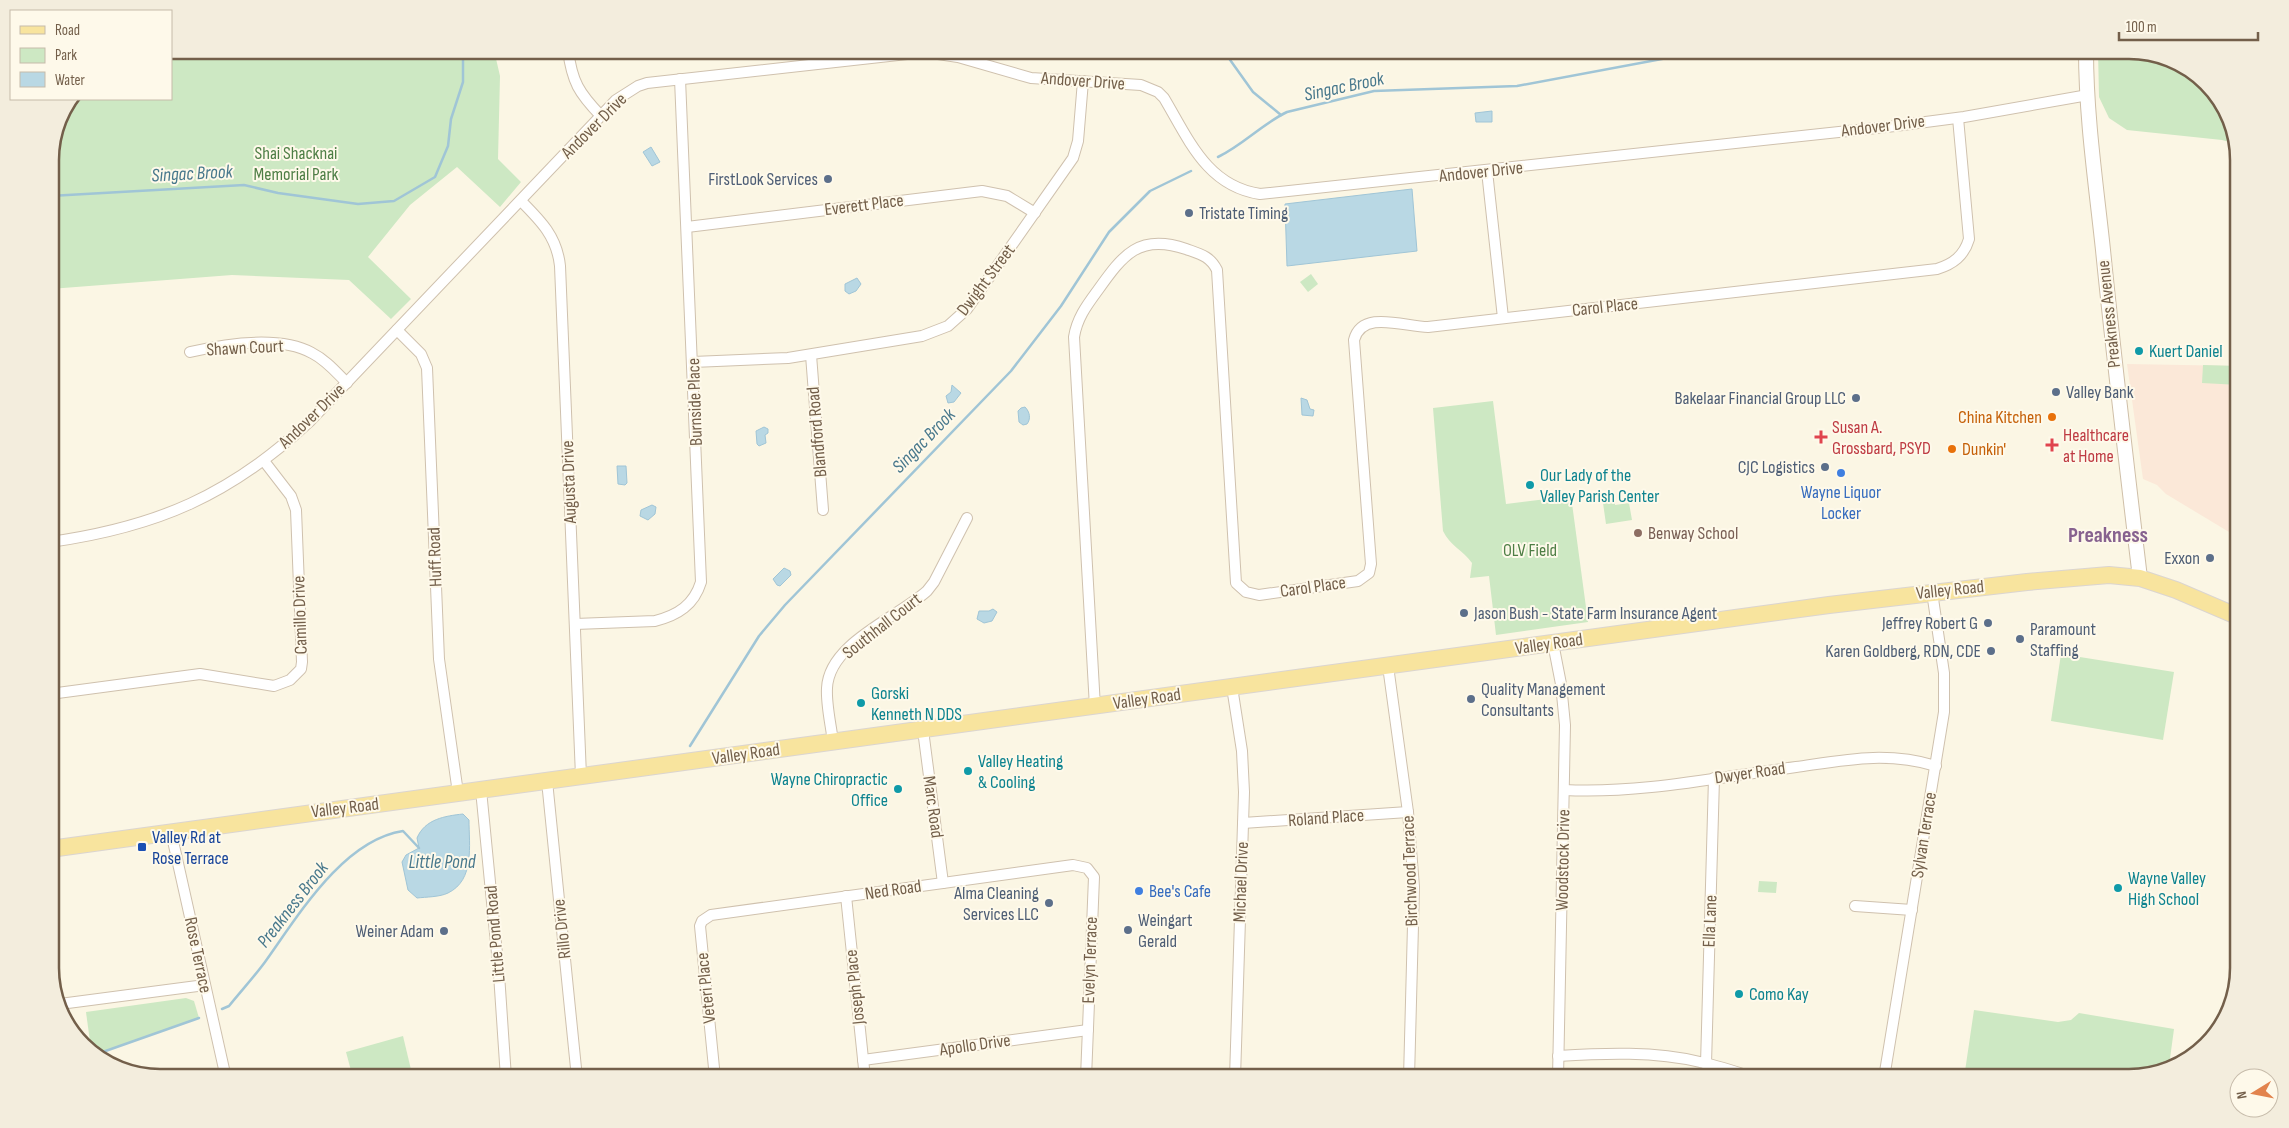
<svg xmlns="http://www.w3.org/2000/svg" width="2289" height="1128" viewBox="0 0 2289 1128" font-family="'Sofia Sans Condensed',sans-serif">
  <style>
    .commercial { fill: #fbe8d8 }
    .green { fill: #cde8c3 }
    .water { fill: #b9d8e4; stroke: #a0c5d6 }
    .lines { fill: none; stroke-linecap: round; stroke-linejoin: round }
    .stream { stroke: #a0c5d6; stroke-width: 2.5 }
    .minor-casing { stroke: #cfc1ae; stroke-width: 12 }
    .secondary-casing { stroke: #cfbfa8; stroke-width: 16 }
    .primary-casing { stroke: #dbd5d0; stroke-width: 18 }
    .minor { stroke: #fff; stroke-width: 10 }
    .secondary { stroke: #fff; stroke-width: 14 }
    .primary { stroke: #f8e49e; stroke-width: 16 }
    .service-dot { fill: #5c6f8a; stroke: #fef9ea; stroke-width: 2 }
    .culture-dot { fill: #0f9aa8; stroke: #fef9ea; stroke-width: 2 }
    .food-dot { fill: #e8710a; stroke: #fef9ea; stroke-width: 2 }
    .health-dot { fill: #e0444e; stroke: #fef9ea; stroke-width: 2 }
    .shop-dot { fill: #3f7fe0; stroke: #fef9ea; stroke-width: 2 }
    .education-dot { fill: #8d6e63; stroke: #fef9ea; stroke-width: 2 }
    .transit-dot { fill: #1a4fb4; stroke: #fef9ea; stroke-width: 2 }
    .labels { text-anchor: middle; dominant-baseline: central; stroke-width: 4; stroke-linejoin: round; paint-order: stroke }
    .street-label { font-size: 18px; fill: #735f4a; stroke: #fef9ea }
    .park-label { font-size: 18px; fill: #4e7e45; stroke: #fef9ea }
    .service-label { font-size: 18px; fill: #4e5e75; stroke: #fef9ea; text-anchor: end }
    .culture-label { font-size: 18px; fill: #0d838f; stroke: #fef9ea; text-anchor: start }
    .food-label { font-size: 18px; fill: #c56008; stroke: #fef9ea; text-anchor: end }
    .health-label { font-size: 18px; fill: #be3a42; stroke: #fef9ea; text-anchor: start }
    .shop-label { font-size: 18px; fill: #366cbe; stroke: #fef9ea }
    .education-label { font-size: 18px; fill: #785e54; stroke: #fef9ea; text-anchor: start }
    .transit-label { font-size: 18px; fill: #164399; stroke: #fef9ea; text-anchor: start }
    .water-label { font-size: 19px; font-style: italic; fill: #48788c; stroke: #fef9ea }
    .district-label { font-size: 22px; font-weight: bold; fill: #87628f; stroke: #fef9ea }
    .rim { fill: none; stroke: #735f4a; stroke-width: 2.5 }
  </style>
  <rect width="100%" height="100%" fill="#fbf6e4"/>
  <!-- commercial -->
  <path class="commercial" d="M2127,364L2239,366V594L2229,559L2239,538L2166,494L2157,485L2143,479Z"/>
  <!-- green -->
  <g class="green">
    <path d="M171,50H494L500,76L498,159L521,182L500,207L457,167L410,205L368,257L411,299L391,319L349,280L232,275L50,289V153L58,118L71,99H171Z"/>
    <path d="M2098,50H2129L2178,61L2220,99L2236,144L2222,140L2127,130L2109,118L2099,97Z"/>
    <path d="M1311,274L1318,284L1308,292L1300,282Z"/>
    <path d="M2203,365L2239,366V385L2202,383Z"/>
    <path d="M1493,401L1506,504L1571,496L1588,622L1496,635L1489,576L1470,578L1472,563C1462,549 1450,546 1443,531L1433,408Z"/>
    <path d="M1615,501V505L1629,503L1632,520L1606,524L1603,503Z"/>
    <path d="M2061,654L2174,672L2163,740L2051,721Z"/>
    <path d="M1759,881L1777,882L1776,893L1758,892Z"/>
    <path d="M186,998L194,1001L199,1018L97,1054L91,1049L86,1012Z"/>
    <path d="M1974,1010L2058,1022L2071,1020L2079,1013L2174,1029L2169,1066L2129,1078H1964Z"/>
    <path d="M403,1036L413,1078H353L346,1052Z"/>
  </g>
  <!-- water -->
  <g class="water">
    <path d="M1492,111V122H1476L1475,113Z"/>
    <path d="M651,147L660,162L652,166L643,152Z"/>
    <path d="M1412,189L1417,251L1287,266L1285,204Z"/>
    <path d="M857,278L861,284L856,291L849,294L845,291V284Z"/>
    <path d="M952,385L961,393L954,402L948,403L946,396L951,392Z"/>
    <path d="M1301,398L1307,400L1310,409L1314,410L1313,416L1302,415Z"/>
    <path d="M1025,407C1030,412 1031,419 1027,424L1023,425L1019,422L1018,411L1021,408Z"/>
    <path d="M764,427L768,429V433L765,435L766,443L759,446L757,444L756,431Z"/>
    <path d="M617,466H626L627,483L625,485L618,484Z"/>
    <path d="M652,505L656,507L655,514L648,520L640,516L641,510Z"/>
    <path d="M784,568L790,571L791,575L780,586L777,585L773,579Z"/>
    <path d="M993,609L997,612L992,621L984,623L977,619L979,611H989Z"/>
    <path d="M463,814L469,820C469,845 475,880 448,893C440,897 426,897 417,898L408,890L402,862L406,855L419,848L417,838C425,819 445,816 463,814Z"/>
  </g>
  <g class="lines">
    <!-- stream -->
    <g class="stream">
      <path d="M1223,50L1253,92L1281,115"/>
      <path d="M1218,157C1243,145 1262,124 1287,112L1374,91L1517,86L1710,50"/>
      <path d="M50,196L244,185L278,193L358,204L394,201L435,177L448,146L451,119L463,82V50"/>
      <path d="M690,746L759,636L785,605L1011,371L1061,306L1109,232L1150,191L1191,171"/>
      <path d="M222,1009L229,1006C241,991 254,977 265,962C298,916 343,840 403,831L419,848"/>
      <path d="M97,1054L199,1018"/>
    </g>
    <!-- minor casing -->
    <g class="minor-casing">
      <g id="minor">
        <path d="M568,50C572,82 579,93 601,116"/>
        <path d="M1487,171L1503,318"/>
        <path d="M521,201C541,221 557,237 560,266L581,776"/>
        <path d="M687,227L982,191L1007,196L1035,213"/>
        <path d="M397,330L421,354L427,368L439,659L458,793"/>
        <path d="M50,339V409"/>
        <path d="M190,352C225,344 279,335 312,353C326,360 336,372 347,383"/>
        <path d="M811,355L823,510"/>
        <path d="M693,362L788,358L922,336L948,326L967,309L1073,158L1078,141L1083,81"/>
        <path d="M50,542C157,527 231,495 310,421L616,100L638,86L647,83L925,52L958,57L1031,78L1141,85L1158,92L1164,98C1189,140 1207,186 1260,194L1895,126L1964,117L2088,95"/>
        <path d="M575,624L655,621C678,615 694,605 701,582L680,79"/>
        <path d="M1553,643L1561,684L1565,725L1558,1078"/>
        <path d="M1388,666L1408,812L1414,887L1409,1078"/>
        <path d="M1232,687L1242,751L1244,792L1235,1078"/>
        <path d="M50,694L200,674L274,686L290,680L301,669L302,662L296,510L291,496L264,461"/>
        <path d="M1095,707L1074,337C1077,318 1087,305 1098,290C1123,255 1139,233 1186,249C1200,254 1210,256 1217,270L1236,583L1246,592L1259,595L1358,581L1369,573L1371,564L1354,340C1362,309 1405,327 1428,327L1937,269C1953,264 1964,256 1969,239L1958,118"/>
        <path d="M923,730L943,883"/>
        <path d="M833,742C831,725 826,705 827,688C829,643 897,618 927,591L934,582L967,518"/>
        <path d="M547,781L577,1078"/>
        <path d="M481,790L499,974L506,1078"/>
        <path d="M1564,790C1641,794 1719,777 1796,767C1845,760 1886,751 1936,766"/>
        <path d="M1243,823L1408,812"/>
        <path d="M171,832L226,1078"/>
        <path d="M846,896L865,1078"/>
        <path d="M1855,906L1912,910"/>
        <path d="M60,1004L205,985"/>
        <path d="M1558,1056C1604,1053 1655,1051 1700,1062C1719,1066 1737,1072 1755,1078"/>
        <path d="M863,1060L1088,1030"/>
        <path d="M1706,1064L1714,778"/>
        <path d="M715,1078L700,926L702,921L711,915L1073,865L1087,868L1094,877L1086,1078"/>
        <path d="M1884,1078L1944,712V673L1932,592"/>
      </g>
    </g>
    <!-- secondary casing -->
    <g class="secondary-casing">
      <path id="secondary" d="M2086,50C2086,117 2096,184 2103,250C2114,360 2127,469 2140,578"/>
    </g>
    <!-- primary casing -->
    <g class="primary-casing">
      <path id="primary" d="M50,849L1829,605L2027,582L2109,575L2140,578L2176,590L2239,617"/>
    </g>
    <!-- minor -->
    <use href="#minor" class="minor"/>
    <!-- secondary -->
    <use href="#secondary" class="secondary"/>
    <!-- primary -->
    <use href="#primary" class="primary"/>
  </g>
  <!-- markers -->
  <g class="service-dot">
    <circle cx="828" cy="179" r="5"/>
    <circle cx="1189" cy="213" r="5"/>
    <circle cx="2056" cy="392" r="5"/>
    <circle cx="1856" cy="398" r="5"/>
    <circle cx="1825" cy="467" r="5"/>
    <circle cx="2210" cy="558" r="5"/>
    <circle cx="1464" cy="613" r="5"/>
    <circle cx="1988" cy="623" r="5"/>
    <circle cx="2020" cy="639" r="5"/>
    <circle cx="1991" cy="651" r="5"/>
    <circle cx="1471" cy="699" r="5"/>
    <circle cx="1049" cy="903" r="5"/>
    <circle cx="1128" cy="930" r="5"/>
    <circle cx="444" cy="931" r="5"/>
  </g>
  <g class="culture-dot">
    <circle cx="2139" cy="351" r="5"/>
    <circle cx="1530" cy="485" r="5"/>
    <circle cx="861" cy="703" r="5"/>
    <circle cx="968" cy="771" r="5"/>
    <circle cx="898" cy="789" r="5"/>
    <circle cx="2118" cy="888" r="5"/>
    <circle cx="1739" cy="994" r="5"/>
  </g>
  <g class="food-dot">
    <circle cx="2052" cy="417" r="5"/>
    <circle cx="1952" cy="449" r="5"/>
  </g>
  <g class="health-dot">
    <path d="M1818.5 429.5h5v5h5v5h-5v5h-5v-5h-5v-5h5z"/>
    <path d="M2049.5 437.5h5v5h5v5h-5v5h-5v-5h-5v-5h5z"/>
  </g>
  <g class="shop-dot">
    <circle cx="1841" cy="473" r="5"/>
    <circle cx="1139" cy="891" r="5"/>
  </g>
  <circle class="education-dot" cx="1638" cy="533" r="5"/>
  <rect class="transit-dot" x="137" y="842" width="10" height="10" rx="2.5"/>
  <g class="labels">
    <!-- street labels -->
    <g class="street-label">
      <text transform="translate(1083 81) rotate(4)">Andover Drive</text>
      <text transform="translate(594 126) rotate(-45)">Andover Drive</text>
      <text transform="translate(1883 126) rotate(-7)">Andover Drive</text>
      <text transform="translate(1481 172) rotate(-6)">Andover Drive</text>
      <text transform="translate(864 205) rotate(-7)">Everett Place</text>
      <text transform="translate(986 280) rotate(-53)">Dwight Street</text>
      <text transform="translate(1605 307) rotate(-6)">Carol Place</text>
      <text transform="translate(2109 314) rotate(-96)">Preakness Avenue</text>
      <text transform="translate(245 348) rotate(-3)">Shawn Court</text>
      <text transform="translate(695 402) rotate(-92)">Burnside Place</text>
      <text transform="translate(312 416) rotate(-44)">Andover Drive</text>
      <text transform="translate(817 432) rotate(-95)">Blandford Road</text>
      <text transform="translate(569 482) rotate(-92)">Augusta Drive</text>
      <text transform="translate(435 557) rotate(-92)">Huff Road</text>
      <text transform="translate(1313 587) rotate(-8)">Carol Place</text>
      <text transform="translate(1950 590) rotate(-6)">Valley Road</text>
      <text transform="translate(300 615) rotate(-92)">Camillo Drive</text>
      <text transform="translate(882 626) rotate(-38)">Southhall Court</text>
      <text transform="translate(1549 644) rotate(-8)">Valley Road</text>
      <text transform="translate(1147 699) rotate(-8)">Valley Road</text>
      <text transform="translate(746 754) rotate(-8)">Valley Road</text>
      <text transform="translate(1750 773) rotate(-8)">Dwyer Road</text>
      <text transform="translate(933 807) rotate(82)">Marc Road</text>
      <text transform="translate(345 808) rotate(-7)">Valley Road</text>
      <text transform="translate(1326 818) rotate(-4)">Roland Place</text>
      <text transform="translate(1924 835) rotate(-81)">Sylvan Terrace</text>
      <text transform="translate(1563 860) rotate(-89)">Woodstock Drive</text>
      <text transform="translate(1410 871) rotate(-92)">Birchwood Terrace</text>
      <text transform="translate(1241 882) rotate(-88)">Michael Drive</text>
      <text transform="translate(893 890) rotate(-8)">Ned Road</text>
      <text transform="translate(1710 921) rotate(-88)">Ella Lane</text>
      <text transform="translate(562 929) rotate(-96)">Rillo Drive</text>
      <text transform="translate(495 934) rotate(-95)">Little Pond Road</text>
      <text transform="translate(198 955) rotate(78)">Rose Terrace</text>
      <text transform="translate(1090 960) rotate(-88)">Evelyn Terrace</text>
      <text transform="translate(855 987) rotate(-96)">Joseph Place</text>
      <text transform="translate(706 988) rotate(-96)">Veteri Place</text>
      <text transform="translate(975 1045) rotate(-8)">Apollo Drive</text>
    </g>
    <!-- park labels -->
    <g class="park-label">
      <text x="296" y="153">Shai Shacknai<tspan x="296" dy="21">Memorial Park</tspan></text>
      <text x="1530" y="550">OLV Field</text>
    </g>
    <!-- service labels -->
    <g class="service-label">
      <text x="818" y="179">FirstLook Services</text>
      <text x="1199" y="213" text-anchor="start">Tristate Timing</text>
      <text x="2066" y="392" text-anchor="start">Valley Bank</text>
      <text x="1846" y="398">Bakelaar Financial Group LLC</text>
      <text x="1815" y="467">CJC Logistics</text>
      <text x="2200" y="558">Exxon</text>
      <text x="1474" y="613" text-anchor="start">Jason Bush - State Farm Insurance Agent</text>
      <text x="1978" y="623">Jeffrey Robert G</text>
      <text x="2030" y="629" text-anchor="start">Paramount<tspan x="2030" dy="21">Staffing</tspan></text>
      <text x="1981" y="651">Karen Goldberg, RDN, CDE</text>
      <text x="1481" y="689" text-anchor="start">Quality Management<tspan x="1481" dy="21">Consultants</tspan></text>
      <text x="1039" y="893">Alma Cleaning<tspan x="1039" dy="21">Services LLC</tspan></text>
      <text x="1138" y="920" text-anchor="start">Weingart<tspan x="1138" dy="21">Gerald</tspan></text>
      <text x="434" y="931">Weiner Adam</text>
    </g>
    <!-- culture labels -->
    <g class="culture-label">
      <text x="2149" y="351">Kuert Daniel</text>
      <text x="1540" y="475">Our Lady of the<tspan x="1540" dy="21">Valley Parish Center</tspan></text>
      <text x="871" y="693">Gorski<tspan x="871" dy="21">Kenneth N DDS</tspan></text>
      <text x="978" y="761">Valley Heating<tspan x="978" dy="21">&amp; Cooling</tspan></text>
      <text x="888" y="779" text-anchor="end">Wayne Chiropractic<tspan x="888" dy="21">Office</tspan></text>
      <text x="2128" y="878">Wayne Valley<tspan x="2128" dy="21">High School</tspan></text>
      <text x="1749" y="994">Como Kay</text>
    </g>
    <!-- food labels -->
    <g class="food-label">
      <text x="2042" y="417">China Kitchen</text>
      <text x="1962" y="449" text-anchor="start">Dunkin'</text>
    </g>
    <!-- health labels -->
    <g class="health-label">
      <text x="1832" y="427">Susan A.<tspan x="1832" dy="21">Grossbard, PSYD</tspan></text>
      <text x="2063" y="435">Healthcare<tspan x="2063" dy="21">at Home</tspan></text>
    </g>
    <!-- shop labels -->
    <g class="shop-label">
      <text x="1841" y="492">Wayne Liquor<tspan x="1841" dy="21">Locker</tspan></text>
      <text x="1149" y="891" text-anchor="start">Bee's Cafe</text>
    </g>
    <!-- education labels -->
    <g class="education-label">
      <text x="1648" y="533">Benway School</text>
    </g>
    <!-- transit labels -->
    <g class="transit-label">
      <text x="152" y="837">Valley Rd at<tspan x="152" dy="21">Rose Terrace</tspan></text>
    </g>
    <!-- water labels -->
    <g class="water-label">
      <text transform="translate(1344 87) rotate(-12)">Singac Brook</text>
      <text transform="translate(192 174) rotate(-3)">Singac Brook</text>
      <text transform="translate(924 441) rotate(-46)">Singac Brook</text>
      <text x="442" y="862">Little Pond</text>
      <text transform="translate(293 905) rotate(-52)">Preakness Brook</text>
    </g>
    <!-- district labels -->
    <g class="district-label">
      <text x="2108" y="535">Preakness</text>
    </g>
  </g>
  <!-- crop -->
  <path d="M0 0H2289V1128H0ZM160 59H2129A101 101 0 0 1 2230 160V968A101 101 0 0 1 2129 1069H160A101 101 0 0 1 59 968V160A101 101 0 0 1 160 59Z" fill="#f3eddd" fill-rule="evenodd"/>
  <path class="rim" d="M160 59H2129A101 101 0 0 1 2230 160V968A101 101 0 0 1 2129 1069H160A101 101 0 0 1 59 968V160A101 101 0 0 1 160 59Z"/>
  <!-- legend -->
  <rect x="10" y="10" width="162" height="90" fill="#fef9ea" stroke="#c6bbaa"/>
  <rect x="20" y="26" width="25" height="8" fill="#f8e49e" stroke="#c6bbaa"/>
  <text x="55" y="35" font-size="15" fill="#735f4a">Road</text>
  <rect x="20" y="48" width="25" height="15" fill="#cde8c3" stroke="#c6bbaa"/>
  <text x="55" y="60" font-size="15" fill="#735f4a">Park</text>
  <rect x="20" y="72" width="25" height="15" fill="#b9d8e4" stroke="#c6bbaa"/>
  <text x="55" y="85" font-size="15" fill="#735f4a">Water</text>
  <!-- north arrow -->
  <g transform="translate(2254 1093) rotate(260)"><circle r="24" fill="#fef9ea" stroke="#c6bbaa"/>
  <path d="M0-4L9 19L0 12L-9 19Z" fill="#e2834d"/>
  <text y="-8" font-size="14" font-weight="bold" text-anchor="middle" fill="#735f4a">N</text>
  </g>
  <!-- scale -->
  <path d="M2119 32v8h139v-8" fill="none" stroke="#735f4a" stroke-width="2.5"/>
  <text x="2126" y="32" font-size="15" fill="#735f4a" stroke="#fef9ea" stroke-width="4" paint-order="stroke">100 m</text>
</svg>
